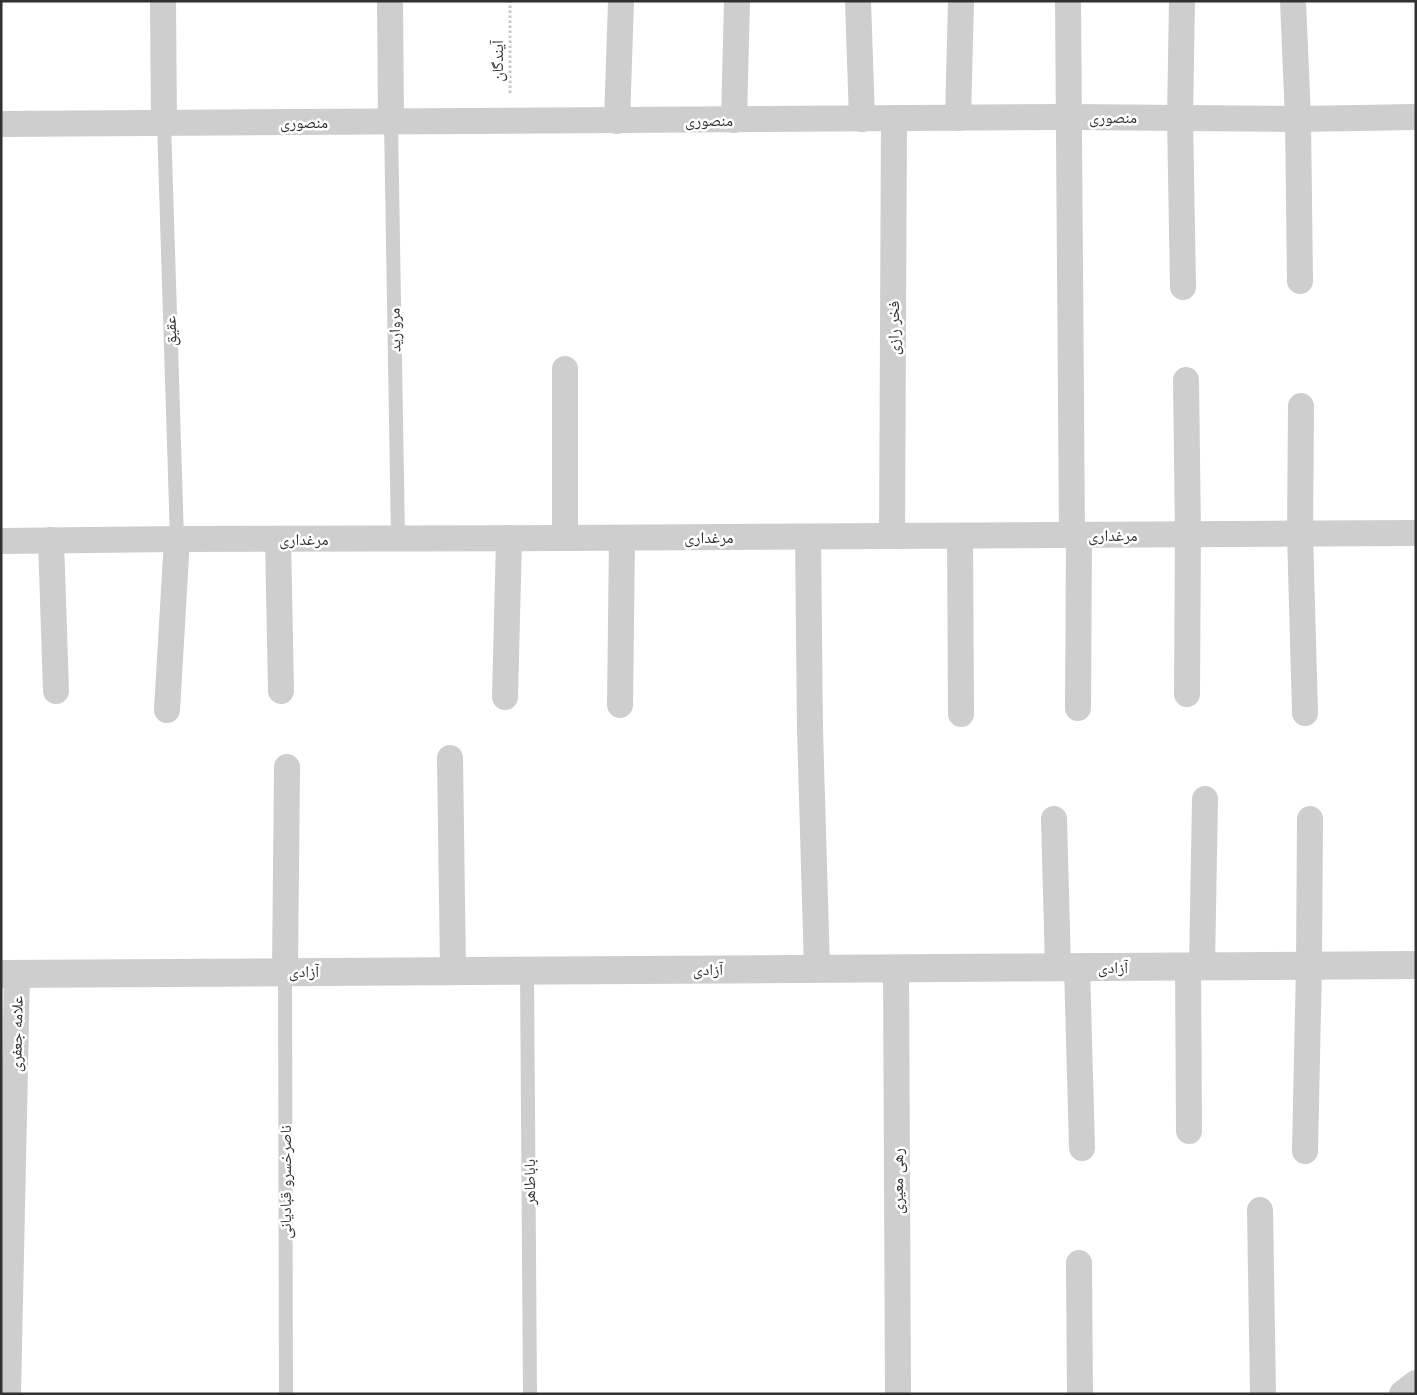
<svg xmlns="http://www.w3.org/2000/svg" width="1417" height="1395" viewBox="0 0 1417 1395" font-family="Inter,'Noto Naskh Arabic',sans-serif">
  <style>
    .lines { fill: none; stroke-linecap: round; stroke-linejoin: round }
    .path { stroke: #c8c8c8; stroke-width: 3; stroke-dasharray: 2.5 2.5; stroke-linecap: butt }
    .service { stroke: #cecece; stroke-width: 14 }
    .minor { stroke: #cecece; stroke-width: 26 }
    .tertiary { stroke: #cecece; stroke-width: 28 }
    .labels { text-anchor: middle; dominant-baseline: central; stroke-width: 5; stroke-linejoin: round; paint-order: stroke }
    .street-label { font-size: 16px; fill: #313131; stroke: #fff }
  </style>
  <rect width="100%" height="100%" fill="#fff"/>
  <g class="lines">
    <!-- path -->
    <path class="path" d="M510,93V1"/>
    <!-- service -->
    <g class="service">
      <path d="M391,122L398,539"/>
      <path d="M164,123L177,539"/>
      <path d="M527,970L530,1394"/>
      <path d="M285,971L286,1394"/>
    </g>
    <!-- minor -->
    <g class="minor">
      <path d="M163,1L164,123"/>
      <path d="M390,1L391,122"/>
      <path d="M858,1L862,119"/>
      <path d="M1068,1L1072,535"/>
      <path d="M1182,1L1180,117L1183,287"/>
      <path d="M1293,1L1298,119L1300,281"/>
      <path d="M958,118L961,1"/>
      <path d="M734,120L737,1"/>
      <path d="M617,121L621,1"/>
      <path d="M1,124L1068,117L1298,119L1416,117"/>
      <path d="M565,369V538"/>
      <path d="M1186,380L1188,534L1187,694"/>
      <path d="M1301,406L1300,534L1305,713"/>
      <path d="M892,536L894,119"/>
      <path d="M960,536L961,714"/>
      <path d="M808,537L810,729L817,969"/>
      <path d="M278,539L281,691"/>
      <path d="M51,540L56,691"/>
      <path d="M1,541L177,539L565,538L1416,533"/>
      <path d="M505,697L509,538"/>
      <path d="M620,705L622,538"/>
      <path d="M1078,708L1079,535"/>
      <path d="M167,710L177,539"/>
      <path d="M450,758L453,971"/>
      <path d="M1054,819L1058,967"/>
      <path d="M1188,966L1189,1131"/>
      <path d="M1202,966L1205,799"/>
      <path d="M1077,967L1082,1148"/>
      <path d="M896,968L898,1394"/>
      <path d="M285,971L287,767"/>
      <path d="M1305,1151L1309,965L1310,819"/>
      <path d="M1260,1210L1263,1394"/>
      <path d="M1079,1263L1080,1394"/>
      <path d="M8,1394L17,974"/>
    </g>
    <!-- tertiary -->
    <g class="tertiary">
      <path d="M1,974L1416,965"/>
      <path d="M1403,1394L1416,1384"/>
    </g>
  </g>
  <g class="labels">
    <!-- street labels -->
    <g class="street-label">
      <text transform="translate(497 61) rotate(-90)">آیندگان</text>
      <text x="1113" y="117">منصوری</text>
      <text x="709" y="120">منصوری</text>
      <text x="304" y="122">منصوری</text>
      <text transform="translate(893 328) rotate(-90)">فخر رازی</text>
      <text transform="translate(394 330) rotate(-91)">مروارید</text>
      <text transform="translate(170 331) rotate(-92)">عقیق</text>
      <text x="1113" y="535">مرغداری</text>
      <text x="709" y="537">مرغداری</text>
      <text x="304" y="539">مرغداری</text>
      <text x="1113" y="967">آزادی</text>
      <text x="708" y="969">آزادی</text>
      <text x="304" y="971">آزادی</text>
      <text transform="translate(16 1034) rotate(-89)">علامه جعفری</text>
      <text transform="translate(897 1181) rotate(-90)">رهی معیری</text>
      <text transform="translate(285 1182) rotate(-90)">ناصرخسرو قبادیانی</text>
      <text transform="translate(529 1182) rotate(-90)">باباطاهر</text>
    </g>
  </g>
  <!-- border -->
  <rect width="1417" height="1395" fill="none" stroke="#313131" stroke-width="5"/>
</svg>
